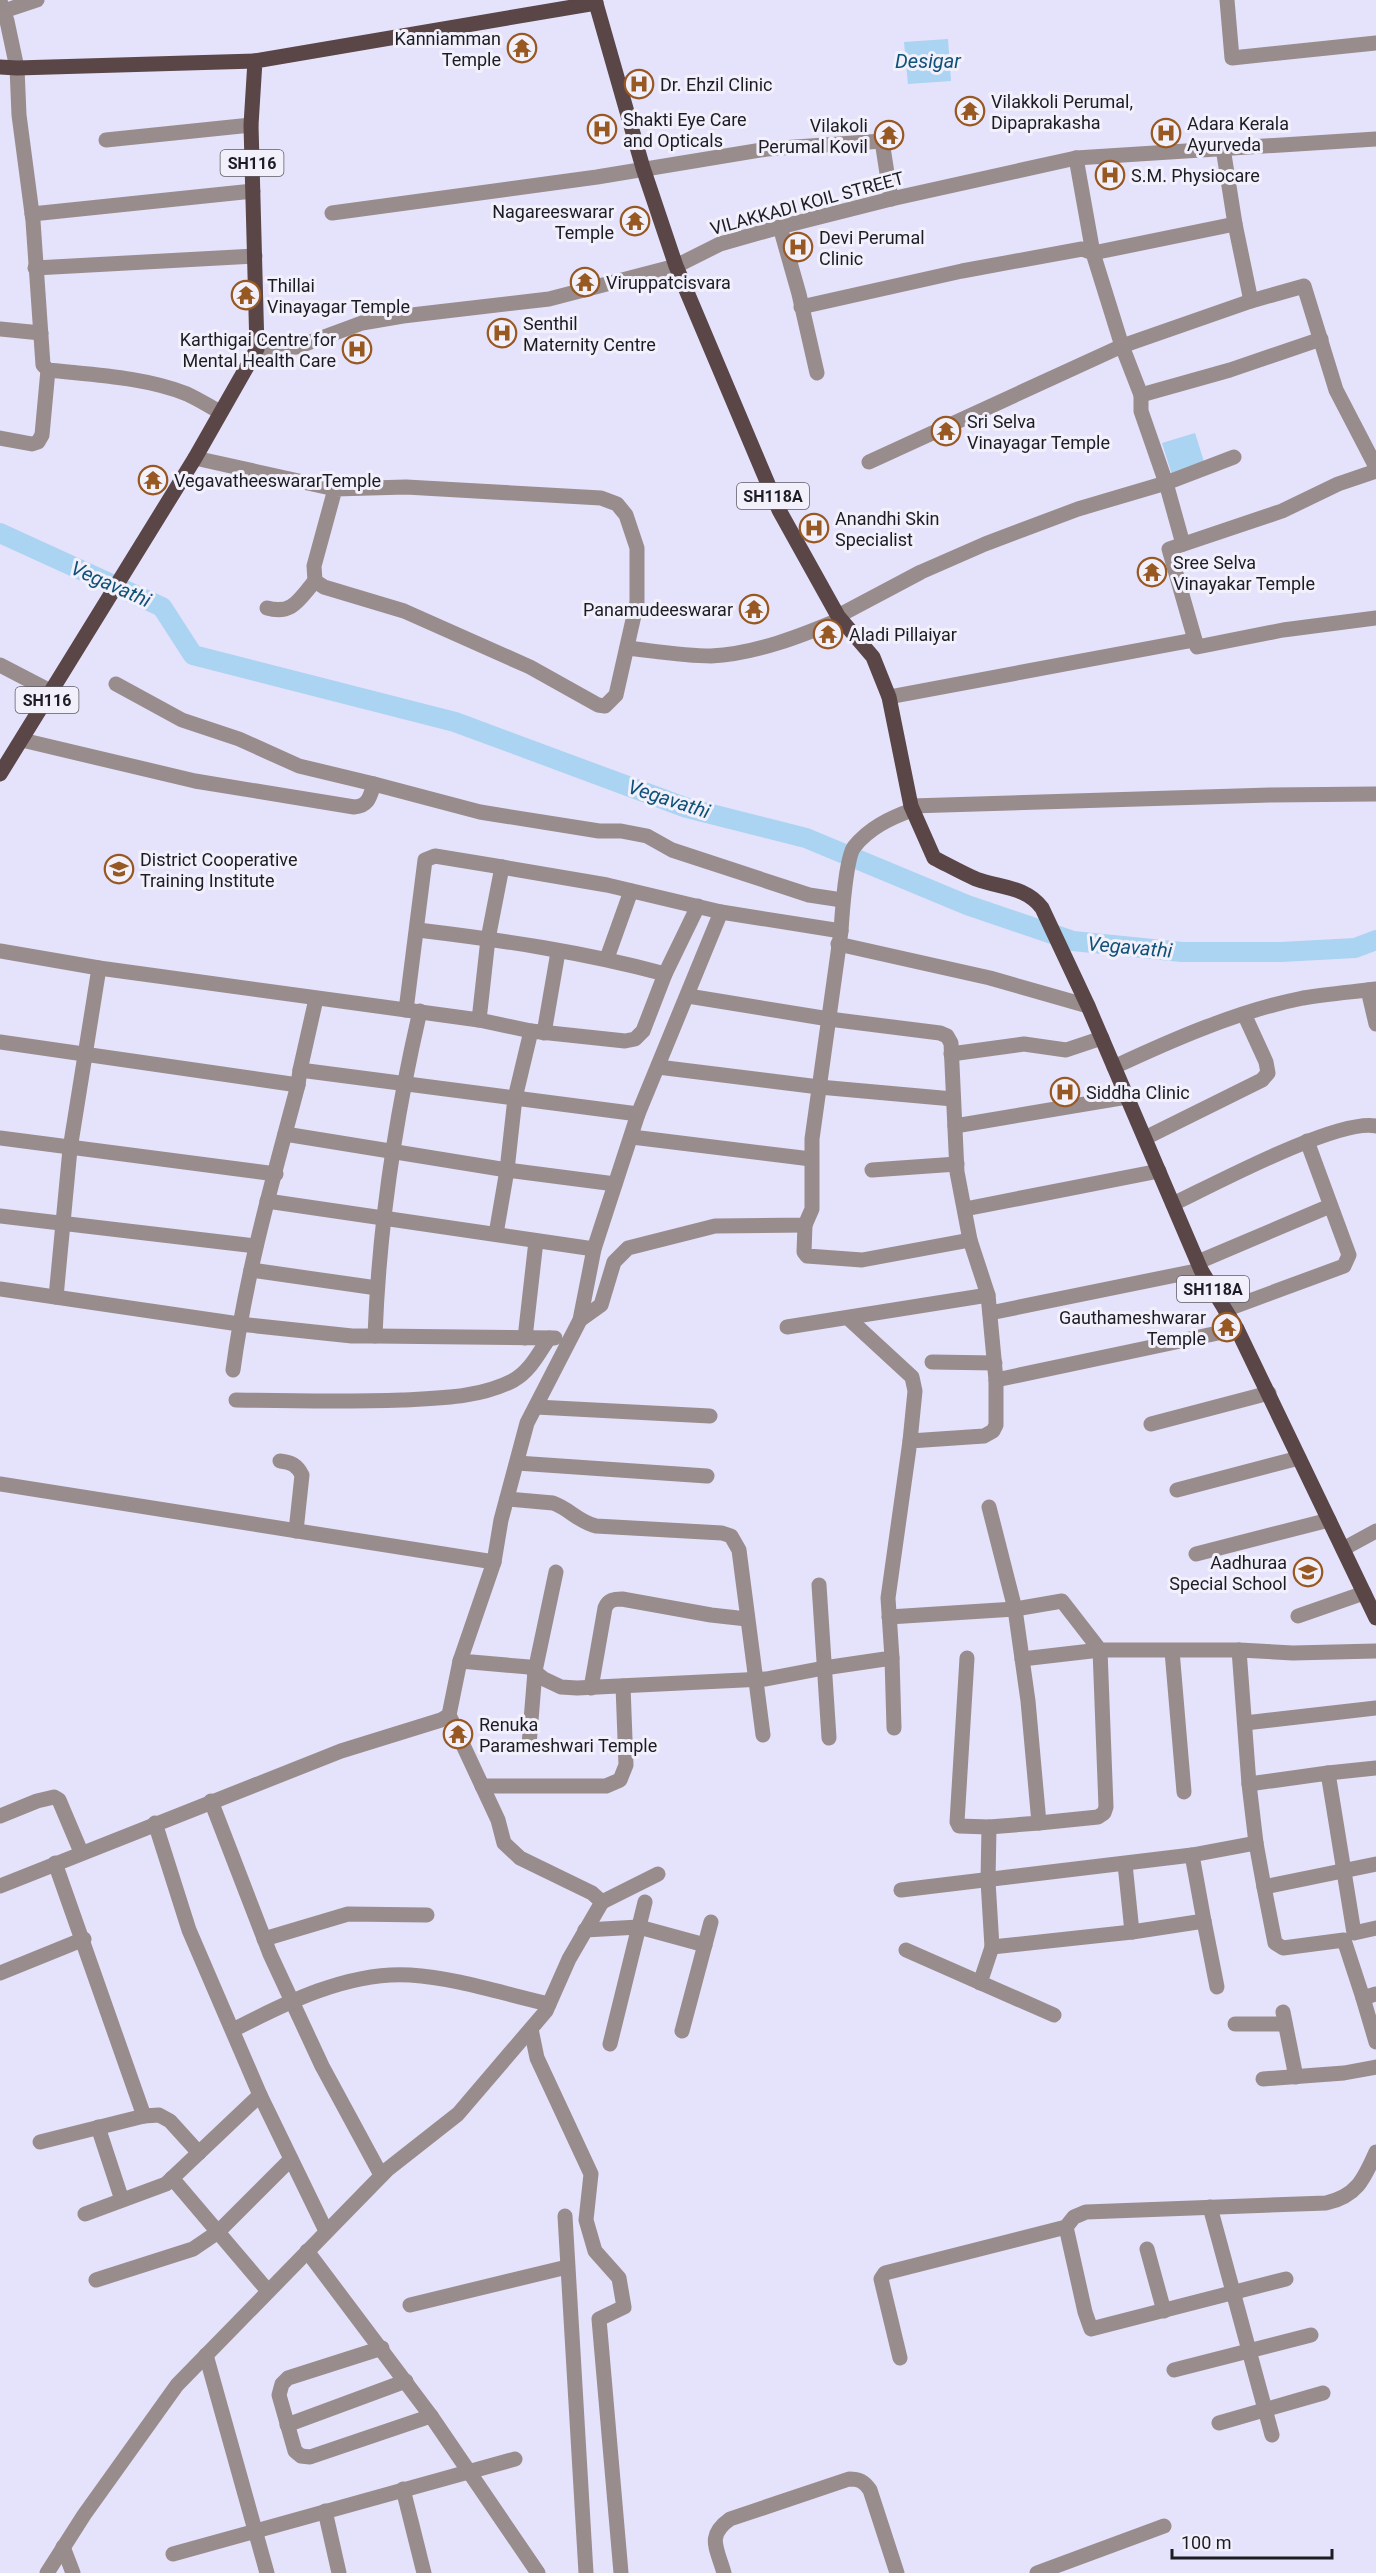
<svg xmlns="http://www.w3.org/2000/svg" width="1376" height="2573" viewBox="0 0 1376 2573" font-family="Roboto,sans-serif">
  <style>
    .water { fill: #abd3f2 }
    .lines { fill: none; stroke-linecap: round; stroke-linejoin: round }
    .river { stroke: #abd3f2; stroke-width: 20 }
    .minor { stroke: #998c8d; stroke-width: 15 }
    .major { stroke: #5a4547; stroke-width: 15 }
    .labels { text-anchor: middle; dominant-baseline: central; stroke-width: 6; stroke-linejoin: round; paint-order: stroke }
    .shield { fill: #f2f1fb; stroke: #5d5c65; stroke-width: 1.5 }
    .shield-label { font-size: 16px; font-weight: bold; fill: #1d1c25 }
    .poi-label { font-size: 18px; fill: #1d1c25; stroke: #f2f1fb; text-anchor: start }
    .street-label { font-size: 18px; fill: #1d1c25; stroke: #f2f1fb }
    .water-label { font-size: 20px; font-style: italic; fill: #0f5179; stroke: #f2f1fb }
  </style>
  <rect width="100%" height="100%" fill="#e5e2fb"/>
  <!-- water -->
  <g class="water">
    <path d="M948,39L951,81L908,84L904,42Z"/>
    <path d="M1195,433L1205,465L1172,475L1162,443Z"/>
  </g>
  <g class="lines">
    <!-- river -->
    <path class="river" d="M0,533L162,607L193,655L455,722L687,808L806,838L967,905L1073,941L1182,952H1281L1355,948L1376,940"/>
    <!-- minor -->
    <g class="minor">
      <path d="M1227,0L1232,58L1376,43"/>
      <path d="M0,1L7,21L17,68L19,115L33,221L43,365L48,370C93,375 144,377 187,394C198,399 209,406 220,412"/>
      <path d="M4,11L37,0"/>
      <path d="M106,140L251,125"/>
      <path d="M1223,148L1235,224L1251,301"/>
      <path d="M1076,158L1093,253L1122,346L1251,301L1304,286L1336,390L1376,467"/>
      <path d="M332,213L597,177L767,149L882,141L891,199"/>
      <path d="M32,214L253,191"/>
      <path d="M780,227L799,294L817,373"/>
      <path d="M35,268L255,256"/>
      <path d="M801,307L962,271L1082,249L1093,253L1235,224"/>
      <path d="M0,329L41,333"/>
      <path d="M257,349L297,347L362,323L403,316L549,299L676,266L720,244L780,227L891,199L1076,158L1376,139"/>
      <path d="M1141,395L1230,370L1321,339"/>
      <path d="M0,438L32,444L38,442L42,435L48,370"/>
      <path d="M195,458L335,489L406,487L601,498L617,504L626,515L637,548V602L616,695L605,706L598,705L530,667L404,611L324,587L315,581L314,566L335,489"/>
      <path d="M869,462L1122,346L1141,395V411L1166,483L1183,544"/>
      <path d="M267,608C293,615 299,599 315,581"/>
      <path d="M838,616L921,572L985,544L1078,509L1166,483L1234,457"/>
      <path d="M1195,640L1169,549L1282,511L1338,484L1376,471"/>
      <path d="M627,648C654,651 683,656 711,656C755,654 801,636 841,619"/>
      <path d="M0,665L52,692"/>
      <path d="M116,684L182,720L239,739L299,766L374,784"/>
      <path d="M889,697L1183,642L1195,640L1197,647L1283,630L1376,618"/>
      <path d="M22,740L195,781L354,807C369,806 370,796 374,784L480,812L599,831H621L647,836L672,850L809,895L842,900"/>
      <path d="M911,806L1270,795L1376,794"/>
      <path d="M721,912L841,931"/>
      <path d="M418,930C501,940 584,952 665,974"/>
      <path d="M838,944L990,978L1088,1006"/>
      <path d="M0,951L99,968L479,1020L531,1031L625,1041L635,1039L643,1031L665,974L698,906"/>
      <path d="M607,958L631,891"/>
      <path d="M1368,990L1376,1024"/>
      <path d="M688,996L829,1019L940,1033L947,1036L951,1043L957,1172L970,1240L988,1295L996,1380L1237,1329"/>
      <path d="M406,1010L425,860L435,856L502,867"/>
      <path d="M479,1020L488,939L502,867L607,885L721,912L638,1114L594,1249L580,1320L527,1423L501,1520L494,1562L460,1661L529,1667L544,1679L561,1687L577,1688L766,1679L824,1668L892,1658L888,1598L910,1441L984,1436L993,1431L996,1425V1380"/>
      <path d="M544,1033L558,952"/>
      <path d="M0,1042L298,1085L300,1070L638,1114"/>
      <path d="M951,1054L1024,1044L1066,1050L1102,1038"/>
      <path d="M658,1067L819,1087L953,1099"/>
      <path d="M1114,1067C1174,1039 1238,1011 1303,998C1327,994 1352,992 1376,989"/>
      <path d="M300,1070L316,999"/>
      <path d="M955,1126L1127,1097"/>
      <path d="M285,1134L507,1170L615,1184"/>
      <path d="M632,1137L811,1159"/>
      <path d="M0,1138L276,1174"/>
      <path d="M1145,1138L1262,1080L1268,1073L1266,1062L1244,1014"/>
      <path d="M872,1170L957,1164"/>
      <path d="M267,1201L594,1249"/>
      <path d="M1173,1204C1213,1185 1338,1118 1376,1126"/>
      <path d="M965,1209L1159,1171"/>
      <path d="M0,1216L256,1246"/>
      <path d="M805,1225L804,1252L807,1256L862,1260L970,1240"/>
      <path d="M496,1234L507,1170L515,1098L531,1031"/>
      <path d="M1198,1262L1330,1206"/>
      <path d="M251,1270L377,1288"/>
      <path d="M0,1289L239,1324L352,1336H375C379,1226 395,1119 420,1011"/>
      <path d="M56,1297L70,1149L99,968"/>
      <path d="M1225,1310L1344,1266L1349,1255L1307,1141"/>
      <path d="M990,1313L1201,1270"/>
      <path d="M848,1318L912,1377L915,1391L910,1441"/>
      <path d="M580,1320L601,1305L614,1262L628,1248L715,1226L805,1225L812,1209V1139L841,931C842,915 846,858 854,847C869,828 890,818 912,810"/>
      <path d="M787,1327L988,1295"/>
      <path d="M375,1336L555,1338"/>
      <path d="M525,1338L536,1241"/>
      <path d="M932,1362L995,1363"/>
      <path d="M233,1370C246,1273 273,1179 298,1085"/>
      <path d="M236,1400C291,1401 346,1402 402,1400C439,1398 480,1398 514,1380C530,1371 539,1353 549,1338"/>
      <path d="M536,1407L710,1416"/>
      <path d="M1151,1424L1269,1393"/>
      <path d="M280,1461C291,1462 297,1465 302,1475L296,1531"/>
      <path d="M517,1463L707,1476"/>
      <path d="M0,1484L494,1562"/>
      <path d="M1177,1490L1299,1458"/>
      <path d="M507,1499L553,1503C570,1509 577,1521 596,1526L722,1533L731,1536L739,1550L763,1735"/>
      <path d="M989,1507L1015,1609L1028,1701L1039,1823L989,1827L988,1881L992,1947L1132,1932L1204,1921L1192,1855L1256,1843L1264,1887L1376,1864"/>
      <path d="M1343,1549L1376,1531"/>
      <path d="M1196,1554L1329,1520"/>
      <path d="M819,1585L829,1738"/>
      <path d="M1298,1616L1364,1593"/>
      <path d="M889,1617L1015,1609L1062,1601L1100,1650H1239L1293,1653L1376,1651"/>
      <path d="M1239,1650L1249,1784L1256,1843"/>
      <path d="M1172,1651L1184,1792"/>
      <path d="M892,1658L894,1728"/>
      <path d="M967,1658L957,1822L959,1826L989,1827"/>
      <path d="M1022,1659L1100,1650L1106,1807L1104,1813L1098,1817L1039,1823"/>
      <path d="M591,1688L605,1608C608,1600 614,1599 622,1599L711,1615L747,1619"/>
      <path d="M1245,1723L1376,1708"/>
      <path d="M529,1745L535,1671L556,1572"/>
      <path d="M1328,1773L1376,1768"/>
      <path d="M1249,1784L1328,1773L1354,1933L1376,1928"/>
      <path d="M482,1786H606L620,1780L626,1765L623,1686"/>
      <path d="M211,1801L270,1954L322,2066L381,2175"/>
      <path d="M0,1816L37,1801L54,1797L59,1800L81,1852"/>
      <path d="M55,1863L144,2116L159,2115L170,2121L199,2153"/>
      <path d="M1125,1864L1132,1932"/>
      <path d="M0,1886L341,1751L441,1720L449,1715L460,1661"/>
      <path d="M1264,1887L1275,1943L1283,1948L1344,1940L1363,1998L1376,1994"/>
      <path d="M901,1890L1192,1855"/>
      <path d="M602,1902L658,1874"/>
      <path d="M1204,1921L1217,1987"/>
      <path d="M585,1930L639,1927L705,1945"/>
      <path d="M264,1939L348,1914L427,1915"/>
      <path d="M906,1950L1054,2015"/>
      <path d="M0,1973L84,1939"/>
      <path d="M980,1983L992,1947"/>
      <path d="M1363,1998L1376,2042"/>
      <path d="M1283,2012L1296,2077"/>
      <path d="M1235,2024H1285"/>
      <path d="M531,2029L537,2058L591,2174L586,2220L595,2251L619,2278L624,2307L599,2319L621,2573"/>
      <path d="M233,2030C285,2003 349,1971 410,1975C457,1978 504,1994 549,2004"/>
      <path d="M682,2031L711,1922"/>
      <path d="M610,2044L645,1902"/>
      <path d="M1263,2079L1344,2073L1376,2067"/>
      <path d="M260,2095L326,2231"/>
      <path d="M98,2127L122,2200"/>
      <path d="M40,2142L144,2116"/>
      <path d="M172,2178L268,2291"/>
      <path d="M1210,2207L1272,2435"/>
      <path d="M85,2214L166,2184L260,2095L189,1930L155,1823"/>
      <path d="M565,2216L586,2573"/>
      <path d="M1066,2227L1085,2312L1091,2329L1286,2279"/>
      <path d="M1147,2249L1164,2311"/>
      <path d="M307,2251L431,2416L538,2573"/>
      <path d="M96,2280L193,2249L218,2232L291,2159"/>
      <path d="M410,2305L567,2267"/>
      <path d="M382,2348L288,2378L282,2384L279,2395L295,2451L301,2456L310,2457L431,2416"/>
      <path d="M206,2355L267,2573"/>
      <path d="M900,2358L881,2279L885,2273L1066,2227L1074,2217L1086,2212L1326,2203C1357,2196 1364,2179 1376,2152"/>
      <path d="M1174,2370L1311,2335"/>
      <path d="M1219,2423L1323,2393"/>
      <path d="M287,2425L406,2381"/>
      <path d="M403,2489L424,2573"/>
      <path d="M325,2511L339,2573"/>
      <path d="M63,2547L73,2573"/>
      <path d="M173,2554L515,2459"/>
      <path d="M47,2573L84,2515L177,2385L388,2169L458,2114L546,2011L569,1959L602,1902L592,1893L520,1858L504,1843L498,1820L449,1715"/>
      <path d="M724,2573C717,2548 706,2536 730,2519L849,2479C859,2479 864,2481 870,2490L897,2573"/>
      <path d="M1037,2573L1164,2526"/>
    </g>
    <!-- major -->
    <g class="major">
      <path d="M595,0L643,168L676,266L779,510L838,616L873,657L889,697L911,806L934,858C948,865 962,873 976,879C1000,888 1026,886 1042,908L1088,1006L1201,1270L1237,1329L1376,1618"/>
      <path d="M0,67L17,68L255,61"/>
      <path d="M0,774L195,458L257,349L251,125L255,61L596,3"/>
    </g>
  </g>
  <!-- icons -->
  <defs>
    <g id="temple-ring" transform="scale(1.5)"><circle r="9.5" fill="#f2f1fb" stroke="#985821" stroke-width="1.5"/><path d="M0-6L5-2H3V0L6.5 2.5H4V6H1.5V3h-3V6H-4V2.5H-6.5L-3 0V-2H-5Z" fill="#985821"/></g>
    <g id="hospital-ring" transform="scale(1.5)"><circle r="9.5" fill="#f2f1fb" stroke="#985821" stroke-width="1.5"/><path d="M-5-5h3v3.5h4V-5h3V5h-3V1.5h-4V5h-3Z" fill="#985821"/></g>
    <g id="school-ring" transform="scale(1.5)"><circle r="9.5" fill="#f2f1fb" stroke="#985821" stroke-width="1.5"/><path d="M0-5L7-2L0 1L-7-2ZM-4 1L0 2.5L4 1V4Q0 6-4 4Z" fill="#985821"/></g>
  </defs>
  <g fill-rule="evenodd">
    <use href="#temple-ring" x="522" y="48"/>
    <use href="#hospital-ring" x="639" y="84"/>
    <use href="#temple-ring" x="970" y="111"/>
    <use href="#hospital-ring" x="602" y="129"/>
    <use href="#hospital-ring" x="1166" y="133"/>
    <use href="#temple-ring" x="889" y="135"/>
    <use href="#hospital-ring" x="1110" y="175"/>
    <use href="#temple-ring" x="635" y="221"/>
    <use href="#hospital-ring" x="798" y="247"/>
    <use href="#temple-ring" x="585" y="282"/>
    <use href="#temple-ring" x="246" y="295"/>
    <use href="#hospital-ring" x="502" y="333"/>
    <use href="#hospital-ring" x="357" y="349"/>
    <use href="#temple-ring" x="946" y="431"/>
    <use href="#temple-ring" x="153" y="480"/>
    <use href="#hospital-ring" x="814" y="528"/>
    <use href="#temple-ring" x="1152" y="572"/>
    <use href="#temple-ring" x="754" y="609"/>
    <use href="#temple-ring" x="828" y="634"/>
    <use href="#school-ring" x="119" y="869"/>
    <use href="#hospital-ring" x="1065" y="1092"/>
    <use href="#temple-ring" x="1227" y="1327"/>
    <use href="#school-ring" x="1308" y="1572"/>
    <use href="#temple-ring" x="458" y="1734"/>
  </g>
  <g class="labels">
    <!-- shield labels -->
    <g class="shield">
      <rect x="220.5" y="150" width="63" height="26" rx="4.5"/>
      <rect x="737" y="483" width="72" height="26" rx="4.5"/>
      <rect x="15.5" y="687" width="63" height="26" rx="4.5"/>
      <rect x="1177" y="1276" width="72" height="26" rx="4.5"/>
    </g>
    <g class="shield-label">
      <text x="252" y="163">SH116</text>
      <text x="773" y="496">SH118A</text>
      <text x="47" y="700">SH116</text>
      <text x="1213" y="1289">SH118A</text>
    </g>
    <!-- poi labels -->
    <g class="poi-label">
      <text x="501" y="38" text-anchor="end">Kanniamman<tspan x="501" dy="21">Temple</tspan></text>
      <text x="660" y="84">Dr. Ehzil Clinic</text>
      <text x="991" y="101">Vilakkoli Perumal,<tspan x="991" dy="21">Dipaprakasha</tspan></text>
      <text x="623" y="119">Shakti Eye Care<tspan x="623" dy="21">and Opticals</tspan></text>
      <text x="1187" y="123">Adara Kerala<tspan x="1187" dy="21">Ayurveda</tspan></text>
      <text x="868" y="125" text-anchor="end">Vilakoli<tspan x="868" dy="21">Perumal Kovil</tspan></text>
      <text x="1131" y="175">S.M. Physiocare</text>
      <text x="614" y="211" text-anchor="end">Nagareeswarar<tspan x="614" dy="21">Temple</tspan></text>
      <text x="819" y="237">Devi Perumal<tspan x="819" dy="21">Clinic</tspan></text>
      <text x="606" y="282">Viruppatcisvara</text>
      <text x="267" y="285">Thillai<tspan x="267" dy="21">Vinayagar Temple</tspan></text>
      <text x="523" y="323">Senthil<tspan x="523" dy="21">Maternity Centre</tspan></text>
      <text x="336" y="339" text-anchor="end">Karthigai Centre for<tspan x="336" dy="21">Mental Health Care</tspan></text>
      <text x="967" y="421">Sri Selva<tspan x="967" dy="21">Vinayagar Temple</tspan></text>
      <text x="174" y="480">VegavatheeswararTemple</text>
      <text x="835" y="518">Anandhi Skin<tspan x="835" dy="21">Specialist</tspan></text>
      <text x="1173" y="562">Sree Selva<tspan x="1173" dy="21">Vinayakar Temple</tspan></text>
      <text x="733" y="609" text-anchor="end">Panamudeeswarar</text>
      <text x="849" y="634">Aladi Pillaiyar</text>
      <text x="140" y="859">District Cooperative<tspan x="140" dy="21">Training Institute</tspan></text>
      <text x="1086" y="1092">Siddha Clinic</text>
      <text x="1206" y="1317" text-anchor="end">Gauthameshwarar<tspan x="1206" dy="21">Temple</tspan></text>
      <text x="1287" y="1562" text-anchor="end">Aadhuraa<tspan x="1287" dy="21">Special School</tspan></text>
      <text x="479" y="1724">Renuka<tspan x="479" dy="21">Parameshwari Temple</tspan></text>
    </g>
    <!-- street labels -->
    <g class="street-label">
      <text transform="translate(807 203) rotate(-15)">VILAKKADI KOIL STREET</text>
    </g>
    <!-- water labels -->
    <g class="water-label">
      <text x="928" y="61">Desigar</text>
      <text transform="translate(111 584) rotate(24)">Vegavathi</text>
      <text transform="translate(669 799) rotate(18)">Vegavathi</text>
      <text transform="translate(1130 947) rotate(5)">Vegavathi</text>
    </g>
  </g>
  <!-- scale -->
  <path d="M1172 2549v9h160v-9" fill="none" stroke="#1d1c25" stroke-width="3"/>
  <text x="1181" y="2549" font-size="18" fill="#1d1c25" stroke="#f2f1fb" stroke-width="4.5" paint-order="stroke">100 m</text>
</svg>
